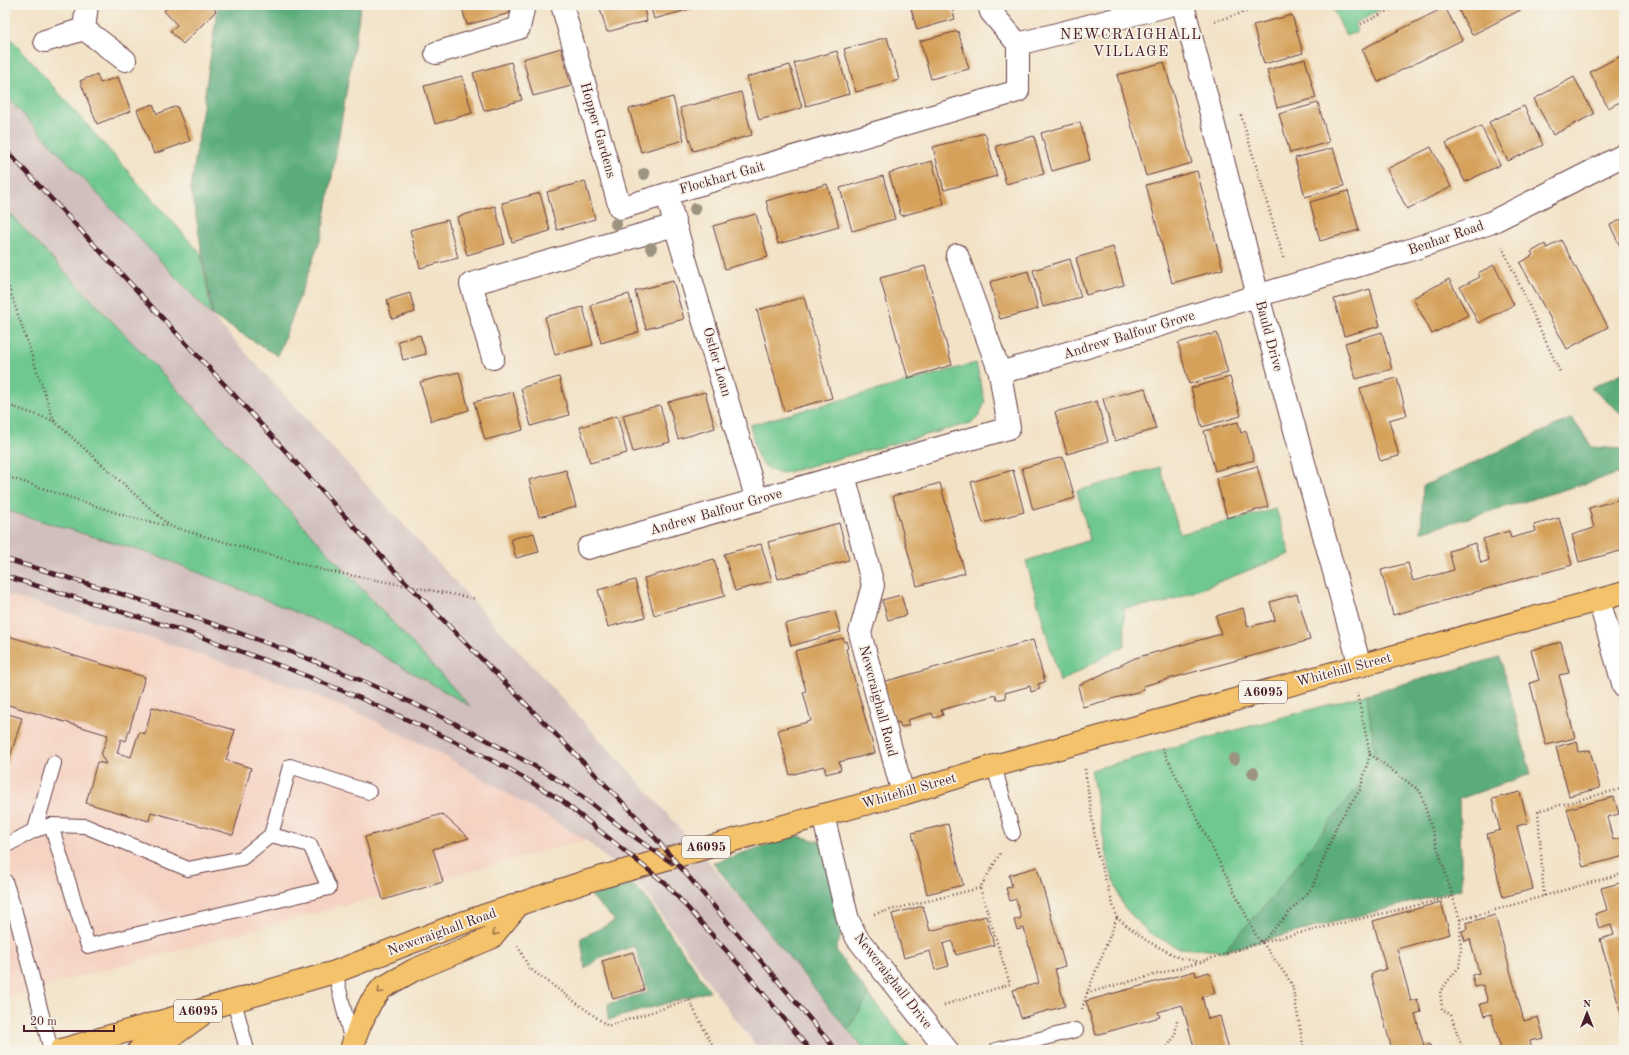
<svg xmlns="http://www.w3.org/2000/svg" width="1629" height="1055" viewBox="0 0 1629 1055" font-family="'Old Standard TT',serif">
  <style>
    .built { fill: #f5d2c2 }
    .industrial { fill: #d1bfbd }
    .green { fill: #6ec890; stroke: #5c745e }
    .forest { fill: #5aac7a; stroke: #526652 }
    .building { fill: #d5a15a }
    .lines { fill: none; stroke-linecap: round; stroke-linejoin: round }
    .service-casing { stroke: #633c42; stroke-width: 16 }
    .minor-casing { stroke: #633c42; stroke-width: 24 }
    .primary-casing { stroke: #633c42; stroke-width: 24 }
    .path { stroke: #633c42; stroke-width: 2.5; stroke-dasharray: 1 3; stroke-linecap: butt }
    .service { stroke: #fff; stroke-width: 14 }
    .minor { stroke: #fff; stroke-width: 22 }
    .primary { stroke: #f3c26a; stroke-width: 22 }
    .rail-casing { stroke: #4a1f2b; stroke-width: 4.5 }
    .rail { stroke: #f7f3e8; stroke-width: 3; stroke-dasharray: 9; stroke-linecap: butt }
    .tree { fill: #9c9381 }
    .oneway { stroke: #9e704a }
    .labels { text-anchor: middle; dominant-baseline: central; stroke-width: 3.5; stroke-linejoin: round; paint-order: stroke }
    .shield { fill: #f7f3e8; stroke: #7e5f64; stroke-width: 1 }
    .shield-label { font-size: 13px; font-weight: bold; fill: #4a1f2b }
    .street-label { font-size: 14px; fill: #4a1f2b; stroke: #f7f3e8 }
    .neighbourhood-label { font-size: 15px; letter-spacing: 1px; fill: #4a1f2b; stroke: #f7f3e8 }
  </style>
  <rect width="100%" height="100%" fill="#f7f3e8"/>
  <filter id="ink" filterUnits="userSpaceOnUse"><feTurbulence type="fractalNoise" baseFrequency=".025" numOctaves="2"/><feDisplacementMap in="SourceGraphic" scale="8" xChannelSelector="R" yChannelSelector="G"/><feConvolveMatrix kernelMatrix="1 2 1 2 8 2 1 2 1" color-interpolation-filters="sRGB"/></filter>
  <filter id="wash" filterUnits="userSpaceOnUse"><feTurbulence type="fractalNoise" baseFrequency=".012" numOctaves="4" result="noise"/><feDisplacementMap in="SourceGraphic" scale="16" xChannelSelector="R" yChannelSelector="G"/><feGaussianBlur stdDeviation="0.9" result="paint"/><feColorMatrix in="noise" values="0 0 0 0 0 0 0 0 0 0 0 0 0 0 0 0 0 1.4 0 .05"/><feComposite in="paint" operator="in"/></filter>
  <g filter="url(#wash)">
    <rect width="100%" height="100%" fill="#f2e2c6"/>
    <!-- built -->
    <path class="built" d="M5,594L166,643L309,692L371,719L438,752L586,840L5,997Z"/>
    <!-- industrial -->
    <path class="industrial" d="M5,95L212,316L657,802L871,1050H760L734,1018L646,893L586,840L438,752L371,719L309,692L166,643L5,594Z"/>
    <!-- green -->
    <g class="green">
      <path d="M1331,5H1388L1354,24L1358,31L1346,36Z"/>
      <path d="M5,32L201,254L212,316L5,95Z"/>
      <path d="M5,209L188,401L470,706L337,629L158,556L5,510Z"/>
      <path d="M976,363L985,402L979,416L971,423L784,473C754,470 757,450 750,425Z"/>
      <path d="M1160,467L1180,534L1276,509L1290,554L1165,603L1124,608L1125,645L1060,682L1026,561L1090,540L1077,491Z"/>
      <path d="M1367,694L1376,763L1269,901L1224,951L1178,948L1148,932L1123,906L1109,867L1091,770Z"/>
      <path d="M869,995L912,1050H865L848,1030Z"/>
    </g>
    <!-- forest -->
    <g class="forest">
      <path d="M218,5H361L322,235L278,356L213,316L191,188Z"/>
      <path d="M1624,372V415H1623L1591,388Z"/>
      <path d="M1572,418L1592,447L1623,449L1624,472L1421,532L1423,486Z"/>
      <path d="M1500,657L1531,774L1459,799L1462,889L1224,951L1269,901L1376,763L1367,694Z"/>
      <path d="M796,835L828,844L845,922L836,951L869,995L848,1030L713,863Z"/>
      <path d="M632,884L643,894L710,991L608,1020V1004L648,992L635,946L599,958L585,969L581,938L615,921L591,896Z"/>
    </g>
    <g id="blocks">
      <!-- building -->
      <g class="building">
        <path d="M170,5H211L216,11L183,44L170,31L177,25L164,11Z"/>
        <path d="M461,5H508L510,13L467,25Z"/>
        <path d="M599,5H643L647,21L607,32Z"/>
        <path d="M650,5H694V8L654,19Z"/>
        <path d="M910,5H951L955,19L917,30Z"/>
        <path d="M1456,5H1530L1472,35Z"/>
        <path d="M1445,7L1462,40L1378,82L1362,49Z"/>
        <path d="M1292,15L1303,53L1264,64L1253,25Z"/>
        <path d="M958,31L969,69L931,79L920,41Z"/>
        <path d="M887,37L899,80L856,92L844,49Z"/>
        <path d="M561,48L571,86L533,96L523,59Z"/>
        <path d="M837,51L849,94L806,106L794,63Z"/>
        <path d="M1624,54V100L1608,108L1590,72Z"/>
        <path d="M1305,59L1316,98L1277,108L1267,70Z"/>
        <path d="M511,62L522,100L484,111L473,73Z"/>
        <path d="M1164,62L1192,163L1146,176L1117,75Z"/>
        <path d="M790,65L802,108L759,120L747,77Z"/>
        <path d="M97,74L100,83L118,77L131,111L97,124L80,81Z"/>
        <path d="M462,76L472,113L435,124L424,86Z"/>
        <path d="M1574,77L1594,114L1553,135L1534,99Z"/>
        <path d="M741,92L752,135L693,151L680,108Z"/>
        <path d="M673,97L684,140L641,152L629,109Z"/>
        <path d="M1318,103L1329,142L1290,153L1279,114Z"/>
        <path d="M153,104L157,114L177,106L190,141L154,154L137,110Z"/>
        <path d="M1524,106L1543,145L1508,161L1489,122Z"/>
        <path d="M1080,122L1090,160L1052,171L1041,133Z"/>
        <path d="M1481,126L1500,165L1465,182L1446,143Z"/>
        <path d="M985,133L997,176L944,190L933,147Z"/>
        <path d="M1034,136L1044,174L1006,184L996,146Z"/>
        <path d="M1431,147L1451,187L1407,209L1387,169Z"/>
        <path d="M1333,148L1344,186L1305,197L1295,158Z"/>
        <path d="M932,161L944,204L901,216L889,173Z"/>
        <path d="M1197,171L1223,269L1172,283L1146,185Z"/>
        <path d="M883,176L895,219L852,231L840,188Z"/>
        <path d="M585,181L595,219L557,230L547,192Z"/>
        <path d="M827,184L839,227L778,244L766,201Z"/>
        <path d="M1348,191L1359,230L1320,241L1310,202Z"/>
        <path d="M540,193L550,231L512,242L502,203Z"/>
        <path d="M495,206L505,244L467,255L457,217Z"/>
        <path d="M756,214L768,257L725,269L713,226Z"/>
        <path d="M1624,218V255L1610,225Z"/>
        <path d="M448,220L458,258L420,268L410,230Z"/>
        <path d="M1561,240L1608,327L1567,349L1520,263L1533,255L1531,252L1545,244L1547,248Z"/>
        <path d="M1113,247L1124,285L1086,295L1076,258Z"/>
        <path d="M1070,259L1081,297L1043,307L1033,270Z"/>
        <path d="M1494,265L1514,305L1478,323L1460,287L1480,277L1478,273Z"/>
        <path d="M925,266L952,365L908,378L880,278Z"/>
        <path d="M1028,271L1038,309L1000,319L990,282Z"/>
        <path d="M1449,279L1468,315L1432,334L1413,298Z"/>
        <path d="M673,281L684,319L646,329L635,291Z"/>
        <path d="M1370,289L1380,326L1344,336L1334,299Z"/>
        <path d="M410,293L415,312L392,319L387,300Z"/>
        <path d="M629,294L639,332L601,343L591,305Z"/>
        <path d="M804,297L832,398L784,411L757,310Z"/>
        <path d="M583,307L593,345L555,355L545,317Z"/>
        <path d="M1382,332L1392,369L1356,379L1345,343Z"/>
        <path d="M1217,333L1228,373L1189,384L1178,343L1210,334V335Z"/>
        <path d="M420,335L426,354L403,360L398,341Z"/>
        <path d="M459,372L469,410L431,421L420,382Z"/>
        <path d="M559,377L569,415L531,426L521,388Z"/>
        <path d="M1230,377L1241,416L1202,427L1191,388Z"/>
        <path d="M1397,378L1407,415L1389,420L1399,456L1380,461L1360,388Z"/>
        <path d="M1145,388L1156,429L1115,441L1103,399Z"/>
        <path d="M513,392L523,430L485,440L474,402Z"/>
        <path d="M705,392L715,428L678,439L668,402Z"/>
        <path d="M1097,401L1108,442L1067,454L1055,412Z"/>
        <path d="M660,405L670,442L633,452L623,415Z"/>
        <path d="M617,416L627,453L590,463L580,427Z"/>
        <path d="M1238,422L1241,433L1246,431L1254,460L1215,471L1204,431Z"/>
        <path d="M1063,457L1075,498L1033,510L1022,468Z"/>
        <path d="M1257,466L1268,507L1227,518L1216,478Z"/>
        <path d="M566,470L576,507L539,517L529,480Z"/>
        <path d="M1013,470L1024,512L983,523L971,482Z"/>
        <path d="M940,483L965,573L917,586L893,496Z"/>
        <path d="M1624,498V550L1579,562L1572,535L1594,528L1589,508Z"/>
        <path d="M1559,518L1572,565L1393,615L1381,570L1408,563L1413,581L1454,570L1449,551L1475,543L1481,563L1489,560L1483,539L1509,531L1511,538L1536,531L1534,525Z"/>
        <path d="M839,523L849,560L778,579L768,542Z"/>
        <path d="M534,533L539,552L516,558L511,539Z"/>
        <path d="M761,544L772,581L735,591L724,554Z"/>
        <path d="M714,559L725,596L654,615L644,578Z"/>
        <path d="M635,580L645,617L608,627L598,590Z"/>
        <path d="M1297,594L1310,640L1143,686L1144,690L1083,707L1078,686L1135,658L1221,634L1216,616L1243,608L1248,627L1275,620L1270,602Z"/>
        <path d="M901,595L907,615L888,620L882,600Z"/>
        <path d="M835,611L841,632L791,646L785,624Z"/>
        <path d="M5,635L145,677L126,741L121,739L117,753L131,757L139,732L145,734L152,707L235,730L226,760L251,768L233,835L151,812L149,821L86,803L97,762L106,764L101,755L108,735L5,704Z"/>
        <path d="M843,638L844,642L846,641L848,648L846,649L875,753L839,762L841,770L826,774L824,766L790,775L778,730L811,721L803,692L806,691L795,651Z"/>
        <path d="M1033,640L1045,682L1038,684L1040,689L1031,692L1030,686L1005,693L1006,698L1001,699L997,700L996,695L941,710L943,715L934,718L932,713L907,720L909,725L901,727L899,722L895,723L883,682Z"/>
        <path d="M1561,642L1569,673L1559,675L1575,738L1546,745L1530,683L1539,680L1531,650Z"/>
        <path d="M5,713L22,718L5,773Z"/>
        <path d="M1577,741L1579,752L1590,750L1600,788L1569,796L1556,747Z"/>
        <path d="M1520,792L1528,823L1517,826L1533,889L1503,897L1487,834L1500,830L1492,799Z"/>
        <path d="M1614,797L1619,814L1607,817L1613,840L1624,837V856L1583,867L1567,809Z"/>
        <path d="M442,814L469,838L433,849L443,882L383,900L365,837Z"/>
        <path d="M948,824L963,885L927,894L912,833Z"/>
        <path d="M1037,867L1065,966L1055,969L1065,1006L1021,1018L1013,990L1039,983L1024,928L1017,930L1014,920L1021,918L1016,899L1010,901L1006,888L1012,887L1009,875Z"/>
        <path d="M1624,882V1024L1600,939L1614,935L1611,925L1599,929L1595,914L1607,910L1601,888Z"/>
        <path d="M1441,902L1450,934L1397,949L1411,1001L1417,999L1421,1012L1415,1014L1424,1046L1430,1044L1431,1050H1392L1371,974L1386,969L1373,921Z"/>
        <path d="M923,906L930,931L986,916L994,945L956,955L952,941L943,944L949,966L935,970L930,951L904,958L892,914Z"/>
        <path d="M1495,915L1524,1021L1538,1017L1544,1038L1530,1041L1532,1050H1501L1491,1014L1484,1016L1480,1004L1488,1002L1483,985L1475,987L1472,975L1479,973L1470,939L1465,941L1462,931L1467,929L1466,923Z"/>
        <path d="M633,952L644,990L613,999L602,961Z"/>
        <path d="M1195,971L1196,976L1209,972L1215,993L1202,997L1208,1019L1220,1016L1229,1050H1195L1182,1005L1158,1012L1160,1017L1096,1035L1086,1001Z"/>
      </g>
    </g>
  </g>
  <g filter="url(#ink)">
    <use href="#blocks" fill-opacity="0" stroke="#633c42" stroke-width="1"/>
    <g class="lines">
      <!-- service casing -->
      <g class="service-casing">
        <g id="service">
          <path d="M994,766L1013,833"/>
          <path d="M35,830L54,763"/>
          <path d="M271,835L290,766L369,792"/>
          <path d="M5,846L35,830L51,825L85,826L188,869L242,858L271,835L310,845L329,888L88,946L51,825"/>
          <path d="M5,881L15,912L51,1050"/>
          <path d="M335,972L352,1043"/>
          <path d="M234,1001L247,1050"/>
          <path d="M996,1050L1076,1030"/>
        </g>
      </g>
      <!-- minor casing -->
      <g class="minor-casing">
        <g id="minor">
          <path d="M562,5L620,208L667,194"/>
          <path d="M989,5L991,12L1018,44"/>
          <path d="M1183,5L1258,296L1360,666"/>
          <path d="M84,29L87,5"/>
          <path d="M45,41L84,29L125,60"/>
          <path d="M436,53L519,28L524,5"/>
          <path d="M675,225L757,500"/>
          <path d="M957,255L1000,373"/>
          <path d="M493,358L471,284L675,225L667,194L1018,91V44L1170,5"/>
          <path d="M844,475L873,585L860,633L903,794"/>
          <path d="M588,548L1009,428L1000,373L1407,251L1490,223L1624,155"/>
          <path d="M1599,600L1624,687"/>
          <path d="M823,815L848,920L857,938L947,1050"/>
        </g>
      </g>
      <!-- primary casing -->
      <g class="primary-casing">
        <g id="primary">
          <path d="M352,1046L360,1025L371,1002L382,988L414,970L491,938L520,903"/>
          <path d="M61,1050L335,972L456,925L588,881L823,815L903,794L994,766L1624,593"/>
          <path d="M139,1050L171,1037L200,1016"/>
        </g>
      </g>
      <!-- path -->
      <g class="path">
        <path d="M1215,21L1268,5"/>
        <path d="M1361,24L1401,5"/>
        <path d="M1241,115L1284,260"/>
        <path d="M1502,247L1560,372"/>
        <path d="M5,276L54,421"/>
        <path d="M5,404L54,421L171,527"/>
        <path d="M1620,430L1624,429"/>
        <path d="M5,476L126,516L172,527L323,570L477,599"/>
        <path d="M1162,748L1258,939L1262,942L1292,984L1304,1050"/>
        <path d="M1370,754L1420,791L1460,920"/>
        <path d="M1085,769L1097,852L1117,918L1147,941L1180,958L1200,962L1262,942L1312,888L1338,823L1360,790L1370,754L1357,693"/>
        <path d="M1544,896L1538,811L1624,788"/>
        <path d="M874,914L980,888L1001,852"/>
        <path d="M1262,942L1452,897"/>
        <path d="M518,946L529,968L608,1026L689,1000L715,1050"/>
        <path d="M1087,993L1198,963"/>
        <path d="M944,1005L1010,984L980,888"/>
        <path d="M1082,1009L1087,993L1117,918"/>
        <path d="M1165,1050L1175,1036L1177,1020"/>
        <path d="M1463,1050L1451,1015L1442,1009L1440,991L1459,967L1461,952L1460,920L1624,873"/>
      </g>
      <!-- service -->
      <use href="#service" class="service"/>
      <!-- minor -->
      <use href="#minor" class="minor"/>
      <!-- primary -->
      <use href="#primary" class="primary"/>
      <!-- rail casing -->
      <g class="rail-casing">
        <g id="rail">
          <path d="M5,149L237,398L392,568L638,818L767,968L836,1050"/>
          <path d="M5,559C180,610 357,666 516,756C533,765 551,775 567,786C585,797 601,812 617,824C635,838 653,850 672,863"/>
          <path d="M5,576L190,633L292,670L360,698L458,743L509,769L561,800L666,884L743,969L810,1050"/>
        </g>
      </g>
      <!-- rail -->
      <use href="#rail" class="rail"/>
    </g>
    <!-- trees -->
    <g class="tree">
      <circle cx="644" cy="174" r="6"/>
      <circle cx="695" cy="209" r="6"/>
      <circle cx="616" cy="224" r="6"/>
      <circle cx="651" cy="248" r="6"/>
      <circle cx="1234" cy="759" r="6"/>
      <circle cx="1253" cy="773" r="6"/>
    </g>
    <!-- one-way arrows -->
    <defs><path id="oneway-chevron" d="M-2-3.5L2.5 0L-2 3.5" fill="none" stroke-width="1.6" stroke-linecap="round" stroke-linejoin="round"/></defs>
    <g class="oneway">
      <use href="#oneway-chevron" transform="translate(495 933) rotate(131)"/>
      <use href="#oneway-chevron" transform="translate(380 991) rotate(135)"/>
    </g>
  </g>
  <g class="labels">
    <!-- shield labels -->
    <g class="shield">
      <rect x="1239" y="681" width="48" height="22" rx="3"/>
      <rect x="682" y="836" width="48" height="22" rx="3"/>
      <rect x="174" y="1000" width="48" height="22" rx="3"/>
    </g>
    <g class="shield-label">
      <text x="1263" y="692">A6095</text>
      <text x="706" y="847">A6095</text>
      <text x="198" y="1011">A6095</text>
    </g>
    <!-- street labels -->
    <g class="street-label">
      <text transform="translate(598 130) rotate(74)">Hopper Gardens</text>
      <text transform="translate(722 178) rotate(-16)">Flockhart Gait</text>
      <text transform="translate(1446 238) rotate(-19)">Benhar Road</text>
      <text transform="translate(1129 335) rotate(-17)">Andrew Balfour Grove</text>
      <text transform="translate(1269 336) rotate(75)">Bauld Drive</text>
      <text transform="translate(717 362) rotate(74)">Ostler Loan</text>
      <text transform="translate(716 512) rotate(-16)">Andrew Balfour Grove</text>
      <text transform="translate(1344 670) rotate(-15)">Whitehill Street</text>
      <text transform="translate(878 701) rotate(75)">Newcraighall Road</text>
      <text transform="translate(909 791) rotate(-16)">Whitehill Street</text>
      <text transform="translate(442 932) rotate(-20)">Newcraighall Road</text>
      <text transform="translate(893 981) rotate(52)">Newcraighall Drive</text>
    </g>
    <!-- neighbourhood labels -->
    <g class="neighbourhood-label">
      <text x="1131" y="35">NEWCRAIGHALL<tspan x="1131" dy="17">VILLAGE</tspan></text>
    </g>
  </g>
  <!-- margin -->
  <rect width="1629" height="1055" fill="none" stroke="#f7f3e8" stroke-width="20"/>
  <!-- north arrow -->
  <g transform="translate(1587 1013)" stroke="#f7f3e8" stroke-width="3" paint-order="stroke">
  <path d="M0-3L7 15L0 10L-7 15Z" fill="#4a1f2b"/>
  <text y="-6" font-size="11" font-weight="bold" text-anchor="middle" fill="#4a1f2b">N</text>
  </g>
  <!-- scale -->
  <path d="M24 1025v6h90v-6" fill="none" stroke="#4a1f2b" stroke-width="2"/>
  <text x="30" y="1025" font-size="12" fill="#4a1f2b" stroke="#f7f3e8" stroke-width="3" paint-order="stroke">20 m</text>
</svg>
